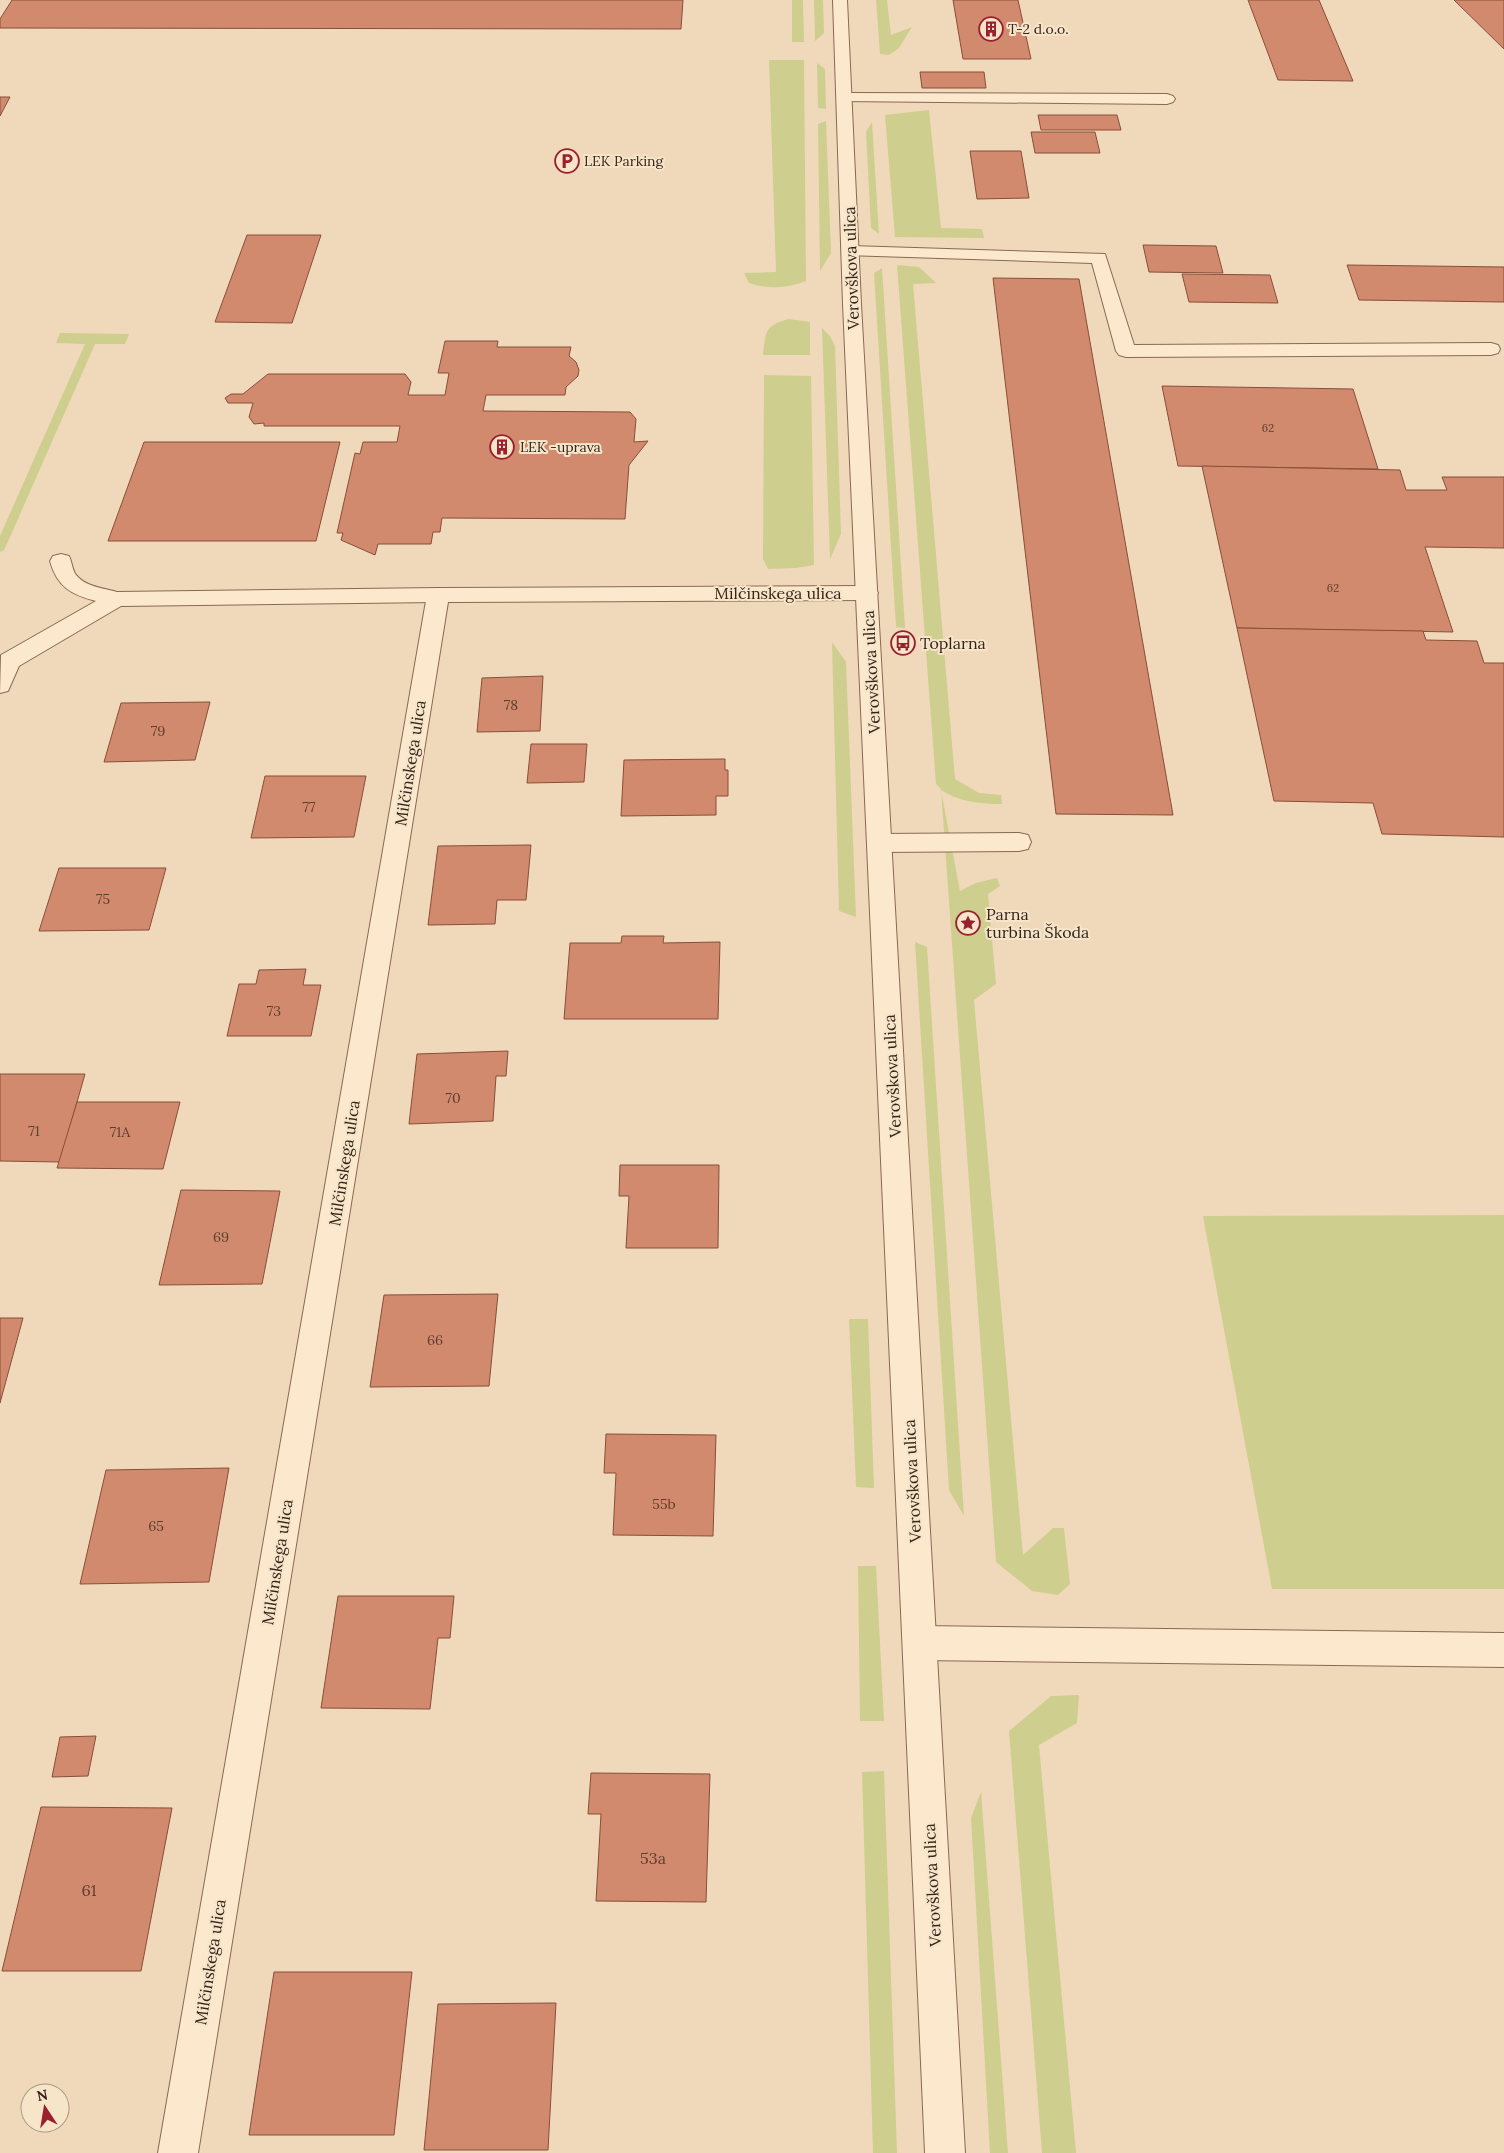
<svg xmlns="http://www.w3.org/2000/svg" width="1504" height="2153" viewBox="0 0 1504 2153" font-family="Lora,serif">
  <style>
    .green { fill: #cece8e }
    .building { fill: #d18a6d; stroke: #884e38 }
    .lines { fill: none; stroke-linecap: round; stroke-linejoin: round }
    .service-casing { stroke: #886954; stroke-width: 2 }
    .minor-casing { stroke: #886954; stroke-width: 2 }
    .tertiary-casing { stroke: #886954; stroke-width: 2 }
    .service { fill: #fbe8cd; fill-rule: evenodd }
    .minor { fill: #fbe8cd; fill-rule: evenodd }
    .tertiary { fill: #fbe8cd; fill-rule: evenodd }
    .labels { text-anchor: middle; dominant-baseline: central; stroke-width: 4; stroke-linejoin: round; paint-order: stroke }
    .far-number-label { font-size: 11px; fill: #5c3e2f }
    .far-poi-label { font-size: 14px; fill: #35241a; stroke: #f7e5ca; text-anchor: start }
    .number-label { font-size: 14px; fill: #5c3e2f }
    .street-label { font-size: 16px; fill: #35241a; stroke: #f7e5ca }
    .poi-label { font-size: 16px; fill: #35241a; stroke: #f7e5ca; text-anchor: start }
    .near-number-label { font-size: 16px; fill: #5c3e2f }
  </style>
  <rect width="100%" height="100%" fill="#f0d9ba"/>
  <!-- green -->
  <g class="green">
    <path d="M792,0H803L804,42H792Z"/>
    <path d="M814,0H823L824,33L815,41Z"/>
    <path d="M876,0H887L891,35L912,27L899,48L889,55L880,54Z"/>
    <path d="M769,60H804L806,281C787,288 769,290 749,283L744,273L776,272Z"/>
    <path d="M817,63L825,69L826,109L818,108Z"/>
    <path d="M929,110L941,228L982,229L984,238L895,237L885,115Z"/>
    <path d="M826,121L831,253L820,271L818,124Z"/>
    <path d="M872,122L879,234L871,228L866,132Z"/>
    <path d="M897,265L919,267L936,283L913,284L955,779L979,793L1001,795L1002,804C981,804 959,802 941,790L960,891L976,883L997,878L1000,886L988,894L996,984L974,1000L1023,1555L1053,1528H1064L1070,1584L1058,1595L1032,1591L996,1562L941,789L936,784Z"/>
    <path d="M882,268L905,628L896,627L874,273Z"/>
    <path d="M789,319L810,322V355H763C766,331 764,326 789,319Z"/>
    <path d="M822,328L830,336L835,346L841,534L830,559Z"/>
    <path d="M60,333L129,334L125,344H95L10,537L4,550L0,552V536L85,344L56,343Z"/>
    <path d="M764,375L811,376L814,565L796,568L768,569L763,559Z"/>
    <path d="M832,642L846,662L856,917L839,911Z"/>
    <path d="M915,942L927,947L964,1516L949,1490Z"/>
    <path d="M1504,1215V1589H1272L1203,1216Z"/>
    <path d="M849,1319H868L874,1488L856,1487Z"/>
    <path d="M858,1566H876L884,1721H860Z"/>
    <path d="M1079,1695L1077,1723L1039,1745L1076,2153H1042L1009,1731L1051,1696Z"/>
    <path d="M884,1771L897,2153H873L862,1772Z"/>
    <path d="M981,1792L1008,2153H990L971,1818Z"/>
  </g>
  <!-- building -->
  <g class="building">
    <path d="M12,0H683L681,29L0,28V19Z"/>
    <path d="M953,0H1018L1031,59H963Z"/>
    <path d="M1248,0H1319L1353,81L1278,80Z"/>
    <path d="M1454,0H1504V49Z"/>
    <path d="M920,72H984L986,88H922Z"/>
    <path d="M0,97H10L0,116Z"/>
    <path d="M1038,115H1117L1121,130H1041Z"/>
    <path d="M1031,132H1095L1100,153H1035Z"/>
    <path d="M970,151H1021L1029,198L977,199Z"/>
    <path d="M247,235H321L292,323L215,322Z"/>
    <path d="M1143,245L1216,246L1223,273L1149,272Z"/>
    <path d="M1347,265L1504,267V302L1359,300Z"/>
    <path d="M1182,274L1270,275L1278,303L1189,302Z"/>
    <path d="M993,278L1079,279L1173,815L1056,814Z"/>
    <path d="M445,341H498L497,347H571L569,356L576,362L579,370L578,376L566,387L565,395H486L483,411L630,412L636,419L634,442L648,441L629,465L625,519L442,518L440,532H433L431,544H378L375,555L341,540L343,533H337L355,453L360,454L363,442H397L400,426H264V423L254,424L249,417L253,403H228L225,398L231,394H243L268,374H405L411,382L408,395H445L449,373H438Z"/>
    <path d="M1162,386L1353,389L1378,469L1178,466Z"/>
    <path d="M144,442H340L316,541H108Z"/>
    <path d="M1202,466L1400,470L1406,490H1447L1442,477H1504V548L1425,547L1453,632L1237,628Z"/>
    <path d="M1237,628L1423,631L1426,640L1477,641L1484,663H1504V837L1382,834L1373,803L1274,801Z"/>
    <path d="M543,676L540,731L477,732L482,678Z"/>
    <path d="M210,702L195,760L104,762L121,703Z"/>
    <path d="M531,744H587L584,782L527,783Z"/>
    <path d="M725,759V770H728V796H716V815L621,816L624,760Z"/>
    <path d="M265,776H366L354,837L251,838Z"/>
    <path d="M531,845L526,900H497L495,924L428,925L438,846Z"/>
    <path d="M59,868H166L149,930L39,931Z"/>
    <path d="M622,936H664L663,943L720,942L718,1019H564L570,943H621Z"/>
    <path d="M306,969L303,985H321L311,1036H227L239,984H256L259,970Z"/>
    <path d="M508,1051L506,1076H496L493,1121L409,1124L417,1054Z"/>
    <path d="M0,1074H85L60,1162L0,1161Z"/>
    <path d="M77,1102H180L163,1169L57,1168Z"/>
    <path d="M620,1165H719L718,1248H626L629,1196H619Z"/>
    <path d="M181,1190L280,1191L262,1284L159,1285Z"/>
    <path d="M498,1294L489,1386L370,1387L384,1295Z"/>
    <path d="M0,1318H23L0,1403Z"/>
    <path d="M606,1434L716,1435L713,1536L613,1535L616,1473H604Z"/>
    <path d="M229,1468L209,1582L80,1584L106,1470Z"/>
    <path d="M338,1596H454L450,1638H438L430,1709L321,1708Z"/>
    <path d="M96,1736L88,1776L52,1777L60,1737Z"/>
    <path d="M591,1773L710,1774L706,1902L596,1901L601,1814H588Z"/>
    <path d="M41,1807L172,1808L141,1971H2Z"/>
    <path d="M274,1972H412L394,2135H249Z"/>
    <path d="M556,2003L548,2150H424L438,2004Z"/>
  </g>
  <g class="lines">
    <!-- service casing -->
    <g class="service-casing">
      <g id="service">
        <path d="M845,93L1167,94L1173,96L1175,99L1173,102L1167,104L839,101L837,98L839,95Z"/>
        <path d="M851,246L1105,254L1134,345L1491,343L1498,345L1500,349L1498,353L1491,355L1126,357L1119,355L1116,351L1092,263L845,255L842,251L845,247Z"/>
        <path d="M61,554L69,556C72,562 72,569 76,575C86,587 103,588 117,592L438,588L446,590L449,595L446,600L438,602L121,606L19,666L8,691L0,693L1,655L96,601C72,595 57,587 50,561L53,556Z"/>
        <path d="M1019,833L1028,835L1031,842L1028,849L1019,851L880,852L871,850L868,843L871,836L880,834Z"/>
        <path d="M920,1626L1504,1633V1667L920,1660L908,1655L903,1643L908,1631Z"/>
      </g>
    </g>
    <!-- minor casing -->
    <g class="minor-casing">
      <path id="minor" d="M867,586L875,588L878,593L875,598L867,600L448,602L198,2153H158L427,595L430,590L438,588Z"/>
    </g>
    <!-- tertiary casing -->
    <g class="tertiary-casing">
      <path id="tertiary" d="M833,0H847L861,304L965,2153H925L843,304Z"/>
    </g>
    <!-- service -->
    <use href="#service" class="service"/>
    <!-- minor -->
    <use href="#minor" class="minor"/>
    <!-- tertiary -->
    <use href="#tertiary" class="tertiary"/>
  </g>
  <!-- icons -->
  <defs>
    <g id="building-ring" transform="scale(1.25)"><circle r="9.5" fill="#f7e5ca" stroke="#9a2030" stroke-width="1.5"/><path d="M-4-6H4V6H1V3H-1V6H-4ZM-2.5-4.3h1.7v1.8h-1.7ZM.8-4.3h1.7v1.8H.8ZM-2.5-1h1.7V.8h-1.7ZM.8-1h1.7V.8H.8Z" fill="#9a2030"/></g>
    <g id="parking-ring" transform="scale(1.25)"><circle r="9.5" fill="#f7e5ca" stroke="#9a2030" stroke-width="1.5"/><path d="M-3.5-5.5H1a3.5 3.5 0 0 1 0 7H-1V5.5H-3.5ZM-1-3.4V-.6H.8a1.4 1.4 0 0 0 0-2.8Z" fill="#9a2030"/></g>
    <g id="bus-ring" transform="scale(1.25)"><circle r="9.5" fill="#f7e5ca" stroke="#9a2030" stroke-width="1.5"/><path d="M-5-6H5V4H4V6H2V4H-2V6H-4V4H-5ZM-3.5-4V0h7V-4ZM-3.5 1.2v1.5H-2V1.2ZM2 1.2v1.5H3.5V1.2Z" fill="#9a2030"/></g>
    <g id="sight-ring" transform="scale(1.25)"><circle r="9.5" fill="#f7e5ca" stroke="#9a2030" stroke-width="1.5"/><path d="M0-6L1.8-2.2L6-1.7L2.9 1.2L3.7 5.4L0 3.3L-3.7 5.4L-2.9 1.2L-6-1.7L-1.8-2.2Z" fill="#9a2030"/></g>
  </defs>
  <g fill-rule="evenodd">
    <use href="#building-ring" x="991" y="29"/>
    <use href="#parking-ring" x="567" y="161"/>
    <use href="#building-ring" x="502" y="447"/>
    <use href="#bus-ring" x="903" y="643"/>
    <use href="#sight-ring" x="968" y="923"/>
  </g>
  <g class="labels">
    <!-- far-number labels -->
    <g class="far-number-label">
      <text x="1268" y="428">62</text>
      <text x="1333" y="588">62</text>
    </g>
    <!-- far-poi labels -->
    <g class="far-poi-label">
      <text x="1008" y="29">T-2 d.o.o.</text>
      <text x="584" y="161">LEK Parking</text>
      <text x="520" y="447">LEK -uprava</text>
    </g>
    <!-- number labels -->
    <g class="number-label">
      <text x="511" y="705">78</text>
      <text x="158" y="731">79</text>
      <text x="309" y="807">77</text>
      <text x="103" y="899">75</text>
      <text x="274" y="1011">73</text>
      <text x="453" y="1098">70</text>
      <text x="34" y="1131">71</text>
      <text x="120" y="1132">71A</text>
      <text x="221" y="1237">69</text>
      <text x="435" y="1340">66</text>
      <text x="664" y="1504">55b</text>
      <text x="156" y="1526">65</text>
    </g>
    <!-- street labels -->
    <g class="street-label">
      <text transform="translate(851 268) rotate(-92)">Verovškova ulica</text>
      <text x="778" y="593">Milčinskega ulica</text>
      <text transform="translate(871 672) rotate(-93)">Verovškova ulica</text>
      <text transform="translate(410 763) rotate(-81)">Milčinskega ulica</text>
      <text transform="translate(892 1076) rotate(-93)">Verovškova ulica</text>
      <text transform="translate(344 1163) rotate(-81)">Milčinskega ulica</text>
      <text transform="translate(912 1481) rotate(-93)">Verovškova ulica</text>
      <text transform="translate(277 1562) rotate(-81)">Milčinskega ulica</text>
      <text transform="translate(932 1885) rotate(-93)">Verovškova ulica</text>
      <text transform="translate(210 1962) rotate(-81)">Milčinskega ulica</text>
    </g>
    <!-- poi labels -->
    <g class="poi-label">
      <text x="920" y="643">Toplarna</text>
      <text x="986" y="914">Parna<tspan x="986" dy="18">turbina Škoda</tspan></text>
    </g>
    <!-- near-number labels -->
    <g class="near-number-label">
      <text x="653" y="1858">53a</text>
      <text x="89" y="1890">61</text>
    </g>
  </g>
  <!-- north arrow -->
  <g transform="translate(45 2108) rotate(348)"><circle r="24" fill="#f7e5ca" stroke="#a99884"/>
  <path d="M0-4L9 19L0 12L-9 19Z" fill="#9a2030"/>
  <text y="-8" font-size="14" font-weight="bold" text-anchor="middle" fill="#35241a">N</text>
  </g>
</svg>
